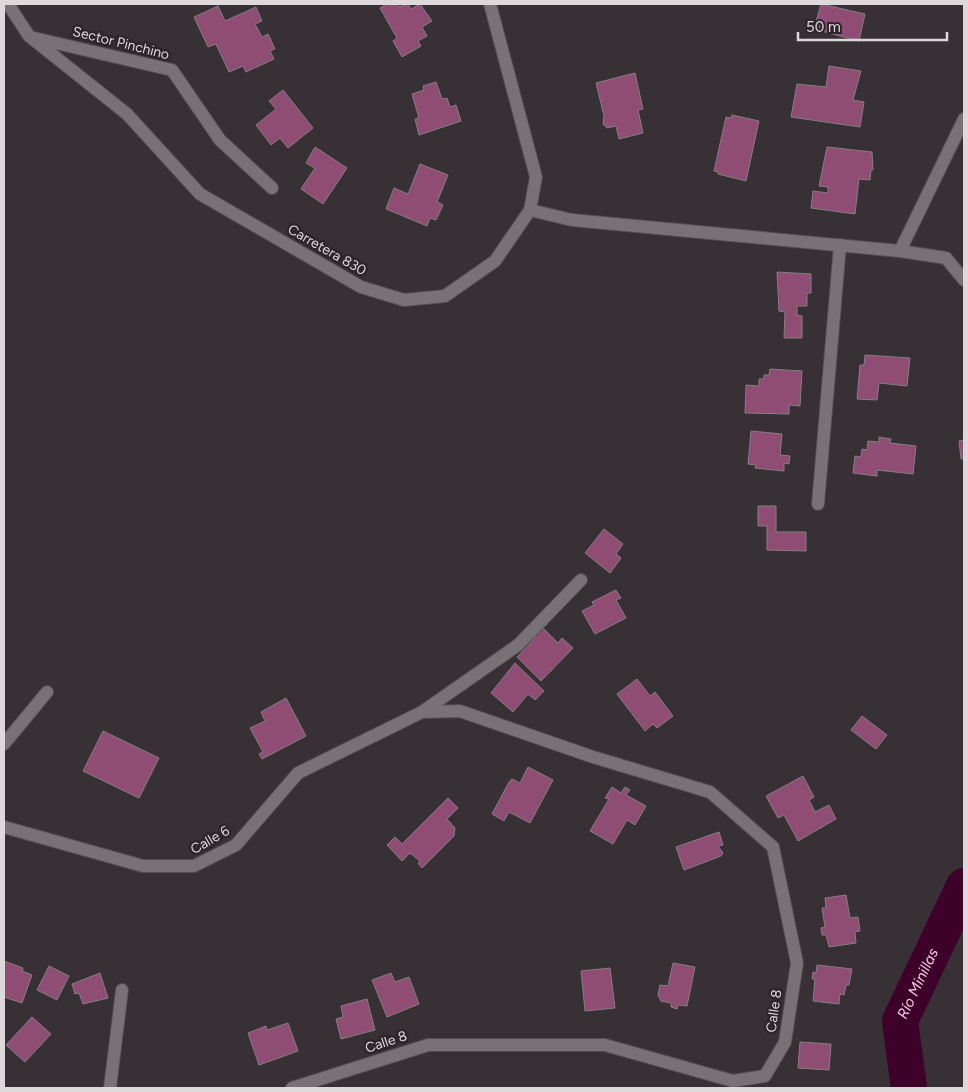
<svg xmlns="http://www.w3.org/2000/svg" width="968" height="1092" viewBox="0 0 968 1092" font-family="Figtree,sans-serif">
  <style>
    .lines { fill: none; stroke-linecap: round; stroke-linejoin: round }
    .river { stroke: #3d012a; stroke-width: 36 }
    .building { fill: #8f4d73; stroke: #867e82 }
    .minor-casing { stroke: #534e51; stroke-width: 14 }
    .minor { stroke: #787175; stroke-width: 12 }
    .labels { text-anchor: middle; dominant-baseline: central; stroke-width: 5; stroke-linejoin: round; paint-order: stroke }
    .street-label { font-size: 14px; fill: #ddd9db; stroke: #2d262a }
    .water-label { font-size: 15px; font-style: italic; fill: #f5cde2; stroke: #2d262a }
  </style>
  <rect width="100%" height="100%" fill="#373034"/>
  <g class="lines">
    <!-- river -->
    <path class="river" id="s1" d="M909,1088L900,1021L964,886"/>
  </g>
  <!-- building -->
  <g class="building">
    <path d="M387,4H397L399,7L408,4L411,9L420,4L432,21L422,27L427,36L418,41L421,46L402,57L393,41L397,38L380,8Z"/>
    <path d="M821,4L865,14L859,41L814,29Z"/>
    <path d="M218,6L225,21L256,7L262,21L255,24L262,37L268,34L275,49L270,51L274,59L246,72L243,66L229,72L216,44L208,47L194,17Z"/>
    <path d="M829,66L861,71L853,100L864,102L860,127L791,117L797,84L826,87Z"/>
    <path d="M635,73L643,109L638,110L643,133L619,139L616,126L607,128L603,124L604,116L596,83Z"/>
    <path d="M436,82L442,99L447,98L450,107L456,105L461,121L419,135L415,119L419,118L412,94L424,90L423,86Z"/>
    <path d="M283,90L313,128L288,148L280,138L271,145L256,125L276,109L269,101Z"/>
    <path d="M732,115L759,121L746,181L718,174V172L714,171L726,117L731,118Z"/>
    <path d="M315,147L347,168L323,204L301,189L315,168L306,163Z"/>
    <path d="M827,147L872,152L873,170H871L870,180L859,179L855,214L811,208L813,191L828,193V187L819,186Z"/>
    <path d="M420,164L448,175L437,202L443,205L436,220L430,218L427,226L386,209L394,188L408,194Z"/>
    <path d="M777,272L811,274V293H807V306H797V315L802,316V338H784L785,312L779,311Z"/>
    <path d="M865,355L910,358L907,386L879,383L877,400L857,399L860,365H864Z"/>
    <path d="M770,369L802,371L800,406L789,405V414L745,413L746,385L759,386V379H764V375H769Z"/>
    <path d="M751,431L782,434L780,455L790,456L789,464L784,463V471L755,468L756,465L748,464Z"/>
    <path d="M879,437L891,439L890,443L916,446L913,474L877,470V476L853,473L855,456L861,457L862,449L867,450L868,441L879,442Z"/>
    <path d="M964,440V459H961L959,441Z"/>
    <path d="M758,506H776V532H806V551L767,550V526H758Z"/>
    <path d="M604,529L623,544L616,554L621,558L610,573L585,553Z"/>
    <path d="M616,590L621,598L616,600L626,618L595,634L582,611L594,605L592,602Z"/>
    <path d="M542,627L558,643L562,638L573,648L541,681L517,657L536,637L534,635Z"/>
    <path d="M515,663L544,691L535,700L528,694L513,712L491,693Z"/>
    <path d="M637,679L650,696L655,692L673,716L657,728L653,724L645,731L617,694Z"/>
    <path d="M286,698L306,736L262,759L259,754L263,752L250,728L265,721L261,712Z"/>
    <path d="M862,716L887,735L876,749L851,730Z"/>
    <path d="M103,731L159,758L139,798L83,771Z"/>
    <path d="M528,767L553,780L530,823L509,812L504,821L492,814L509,782L512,779L520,783Z"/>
    <path d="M803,776L814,797L809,800L815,812L829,805L836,819L798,841L784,815L778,818L766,796Z"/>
    <path d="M612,787L621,793L625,787L630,790L626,795L646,806L635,825L627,820L613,844L590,831L609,799L605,798Z"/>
    <path d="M448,798L458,808L447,819L455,828L454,836L422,868L418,863L420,861L410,853L402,861L387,845L395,837L402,844Z"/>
    <path d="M719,832L723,845L718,846L723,853L721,856L684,870L676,847Z"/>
    <path d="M846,895L850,918L858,917L860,931L855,932L856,943L829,947L826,935H822L821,928L825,927L822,908H826L825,898Z"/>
    <path d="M4,961L23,968L22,971L32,975L22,1003L4,997Z"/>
    <path d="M673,963L695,967L687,1006L678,1005L677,1009L671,1007V1003L661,1001L658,995L660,985L668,986Z"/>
    <path d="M817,965L852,969L849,985H846L844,995L840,994L839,1004L813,1001L815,979H812L813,972L816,973Z"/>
    <path d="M49,966L69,976L57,1000L37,990Z"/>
    <path d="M610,968L615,1008L585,1011L581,971Z"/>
    <path d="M100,973L108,998L83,1004L79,993L75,994L72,984Z"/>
    <path d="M391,973L395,982L409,977L419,1004L387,1017L372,980Z"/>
    <path d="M367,999L375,1030L341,1039L336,1019L343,1017L341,1006Z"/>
    <path d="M32,1017L51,1034L25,1062L6,1045Z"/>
    <path d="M288,1023L298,1051L259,1065L248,1033L266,1026L267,1030Z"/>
    <path d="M800,1042L831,1044L829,1070L798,1068Z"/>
  </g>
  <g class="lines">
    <!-- minor casing -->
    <g class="minor-casing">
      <g id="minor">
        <path d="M8,4L29,36L127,114L200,194L361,287L404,300L445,296L495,261L530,210L536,177L490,4"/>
        <path d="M34,38L172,70L220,140L272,188"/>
        <path d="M530,210L572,220L900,251L946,258L964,280"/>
        <path d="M900,251L964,119"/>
        <path d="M818,504L840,245"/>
        <path d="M4,744L47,692"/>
        <path d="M4,827L143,866H194L236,845L298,773L422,712L518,645L581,580"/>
        <path d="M110,1088L122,990"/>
        <path d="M292,1088L428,1045H605L733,1081L765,1076L785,1042L797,963L773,847L710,792L593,757L460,711L422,712"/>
      </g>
    </g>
    <!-- minor -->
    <use href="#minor" class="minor"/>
  </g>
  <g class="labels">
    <!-- street labels -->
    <g class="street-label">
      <text transform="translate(121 43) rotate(14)">Sector Pinchino</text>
      <text transform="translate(327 250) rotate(30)">Carretera 830</text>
      <text transform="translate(210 840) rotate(-30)">Calle 6</text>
      <text transform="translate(774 1011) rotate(-82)">Calle 8</text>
      <text transform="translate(386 1042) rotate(-18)">Calle 8</text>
    </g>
    <!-- water labels -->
    <g class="water-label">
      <text stroke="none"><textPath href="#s1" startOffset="109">Río Minillas</textPath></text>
    </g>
  </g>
  <!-- border -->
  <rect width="968" height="1092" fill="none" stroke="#ddd9db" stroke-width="10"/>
  <!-- scale -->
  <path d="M798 32v8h149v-8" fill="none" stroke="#ddd9db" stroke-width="2.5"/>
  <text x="806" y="32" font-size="15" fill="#ddd9db" stroke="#2d262a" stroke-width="4" paint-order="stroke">50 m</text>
</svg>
